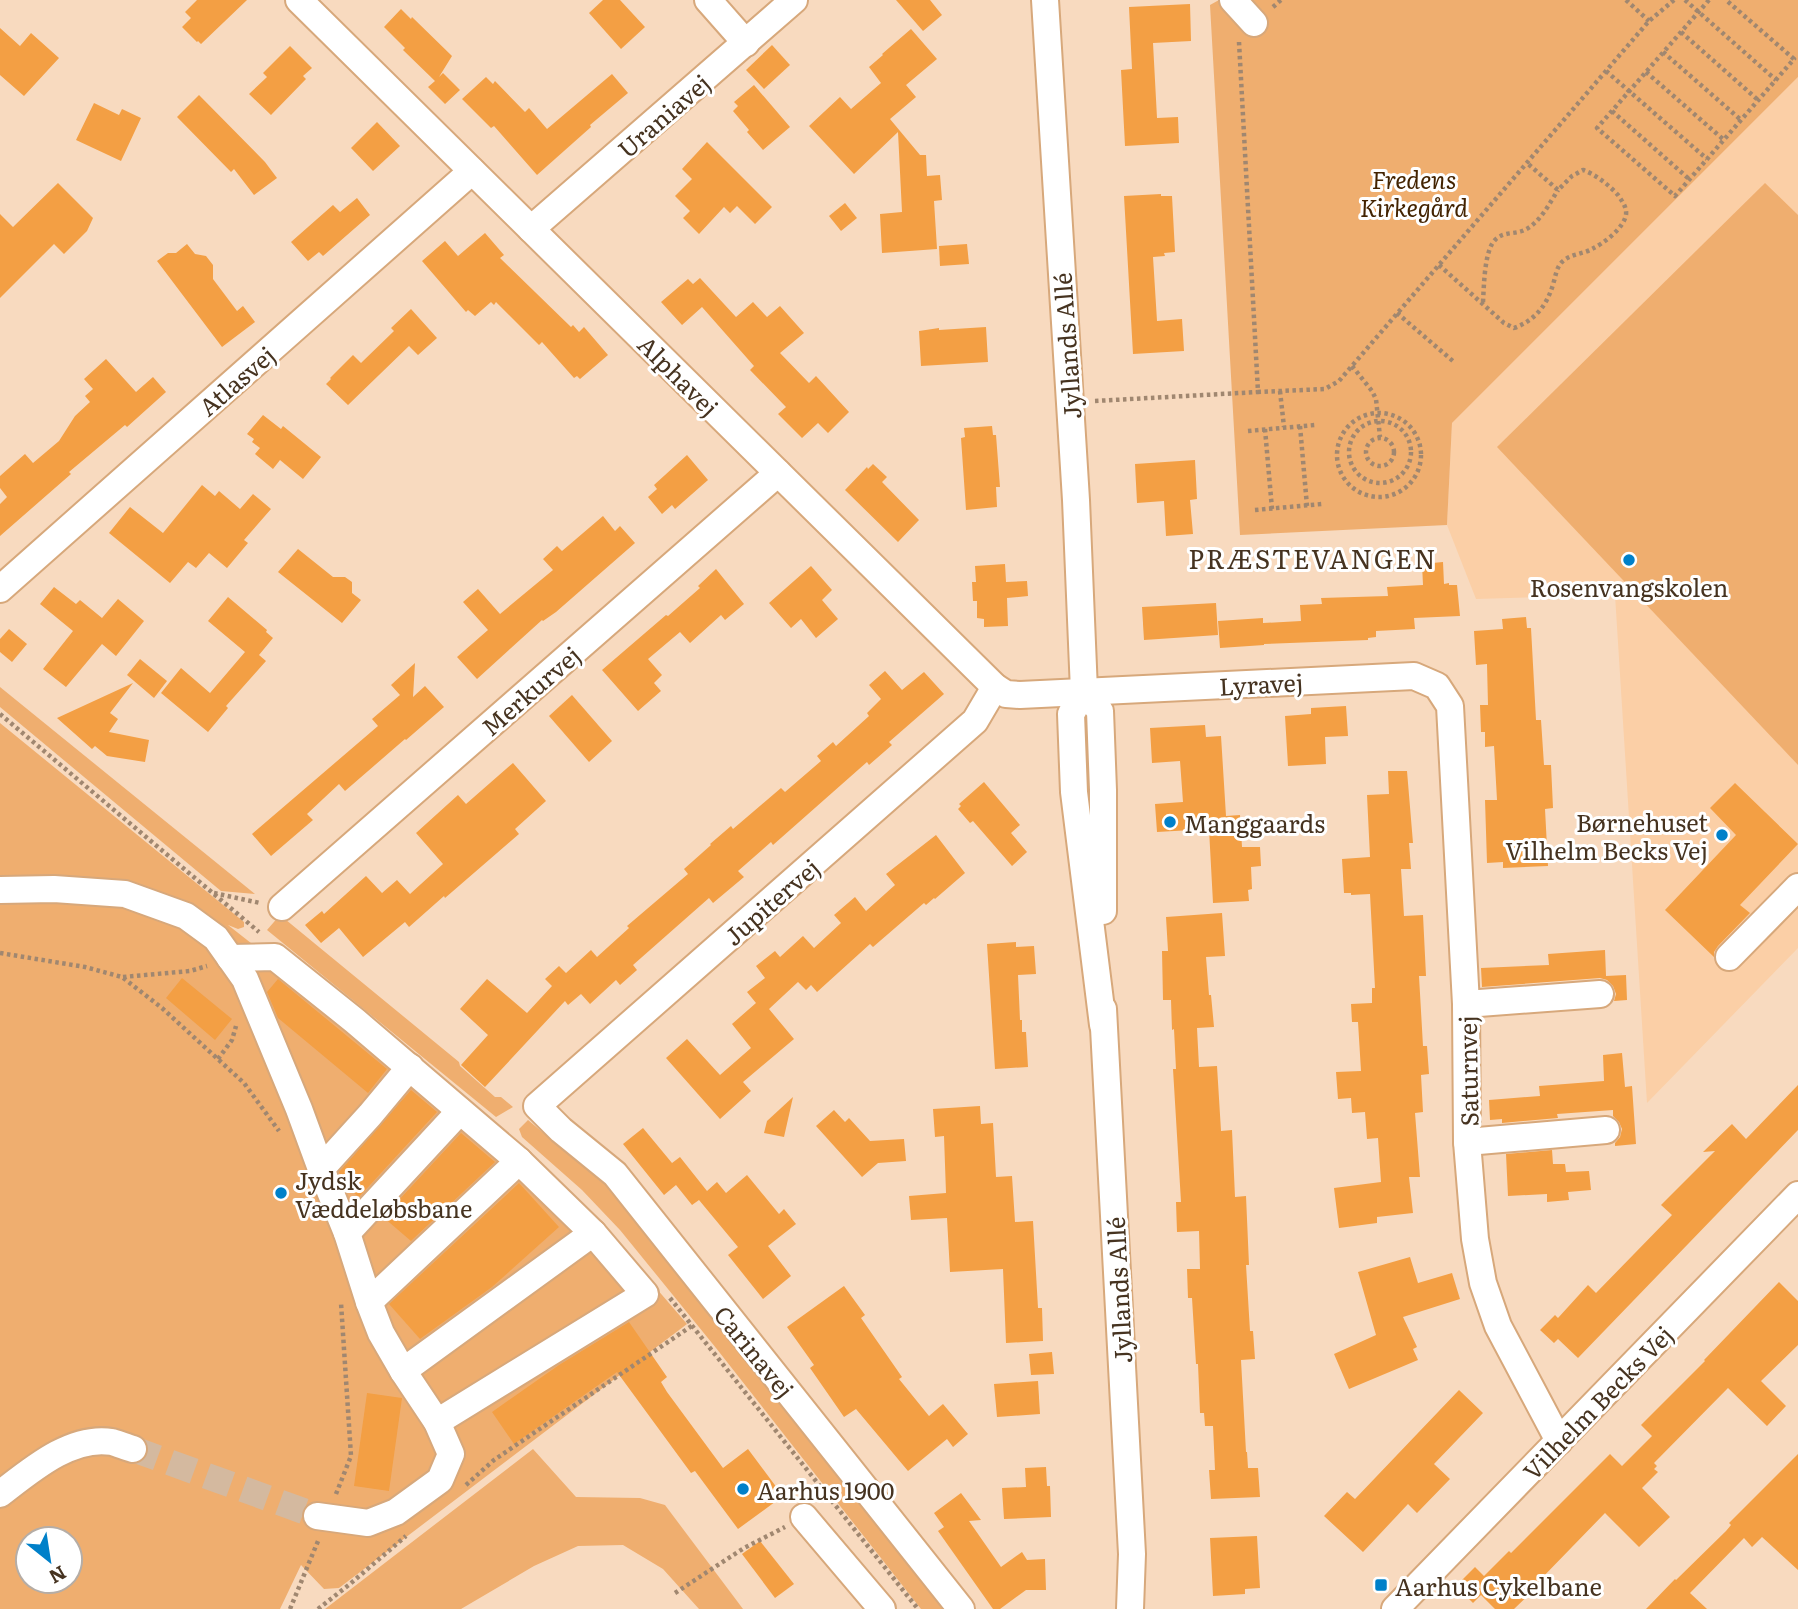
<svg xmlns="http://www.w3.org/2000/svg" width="1798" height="1609" viewBox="0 0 1798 1609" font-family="Literata,serif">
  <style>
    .built { fill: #fbcfa6 }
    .green { fill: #efae6f; fill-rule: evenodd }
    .building { fill: #f39f44 }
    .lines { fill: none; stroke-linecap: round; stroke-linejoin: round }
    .minor-tunnel { stroke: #d4b99f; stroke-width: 26; stroke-dasharray: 26 13; stroke-linecap: butt }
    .minor-casing { stroke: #d7a87b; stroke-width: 30 }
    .path { stroke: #a08770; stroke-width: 4.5; stroke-dasharray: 3.5 3.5; stroke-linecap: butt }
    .minor { stroke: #fff; stroke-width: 26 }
    .poi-dot { fill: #0080c9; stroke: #fff; stroke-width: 2.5 }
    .labels { text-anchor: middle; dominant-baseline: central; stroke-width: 6; stroke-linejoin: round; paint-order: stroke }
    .street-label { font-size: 24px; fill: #463320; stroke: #fff }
    .park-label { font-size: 24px; font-style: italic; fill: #432300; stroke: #fff }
    .poi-label { font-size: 24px; fill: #463320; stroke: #fff; text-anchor: start }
    .neighbourhood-label { font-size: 26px; letter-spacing: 2px; fill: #463320; stroke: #fff }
  </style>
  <rect width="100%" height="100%" fill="#f8dabf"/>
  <!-- built -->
  <path class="built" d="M1798,77V948L1647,1103L1615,595L1476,599L1447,525L1452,423Z"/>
  <!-- green -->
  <g class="green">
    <path d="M1219,0H1798V77L1452,423L1447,525L1240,535L1210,5Z"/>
    <path d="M1765,183L1798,215V765L1497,447Z"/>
    <path d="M0,687L255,894L221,891L0,707Z"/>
    <path d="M0,723L244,922V927L238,929L228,925L511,1148L613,1238L687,1324L339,1588L324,1589L301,1565L280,1609H0ZM28,1539H70V1581H28Z"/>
    <path d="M280,915L459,1062L460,1066L495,1097H501L513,1107L496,1117L267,930Z"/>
    <path d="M528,1120L613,1191L949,1609H921L716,1348L620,1230L582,1190L522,1137L519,1129Z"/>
    <path d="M533,1449L576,1497L640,1498L665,1505L743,1609H699L663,1569L623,1545L578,1546L534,1566L461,1609H325Z"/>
  </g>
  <!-- building -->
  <g class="building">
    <path d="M197,0H247L201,44L198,41L197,42L182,27L191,18L185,12Z"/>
    <path d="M603,0H620L645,27L621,49L589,13Z"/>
    <path d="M896,0H930L942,15L923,31Z"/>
    <path d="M1190,4L1191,41L1153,43L1157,118L1178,117L1179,143L1125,146L1121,70L1132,69L1129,7Z"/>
    <path d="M401,9L411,19L412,17L452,56L439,77L443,73L460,90L445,104L428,87L435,81L403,50L405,48L384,27Z"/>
    <path d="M0,28L20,46L31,33L59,58L24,96L0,75Z"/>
    <path d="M911,29L937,59L906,85L916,97L890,119L920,155H926L927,176L940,175L942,200L934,201L937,249L882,253L880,214L902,212L898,132L854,174L809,126L840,97L851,109L881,83L869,67L883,55L882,54Z"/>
    <path d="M772,45L790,65L764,89L746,70Z"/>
    <path d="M290,46L312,68L303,76L306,79L271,115L249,94L267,77L263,73Z"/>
    <path d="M612,74L628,93L590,125L591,127L537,175L494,126L491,128L462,99L486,77L493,84L495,81L525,112L529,108L547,129Z"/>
    <path d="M754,85L790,127L763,150L747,132L749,130L733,111L738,106L734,102Z"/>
    <path d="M199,95L265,162L277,178L254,195L234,169L231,172L177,117Z"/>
    <path d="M94,103L119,115L122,109L141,118L121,161L76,140Z"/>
    <path d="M377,122L400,146L373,171L351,148Z"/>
    <path d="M707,142L772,207L755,224L737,206L730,213L724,207L699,234L683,218L690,211L675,196L692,179L682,169Z"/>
    <path d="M58,183L93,218L87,231L64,254L54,244L0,298V214L13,227Z"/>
    <path d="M1161,194V196H1172L1175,252L1164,253L1165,256L1153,257L1157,321L1182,319L1184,351L1133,354L1124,196Z"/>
    <path d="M357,198L370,215L323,256L319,252L308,261L291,242L333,205L340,212Z"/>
    <path d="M845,203L857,218L841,231L829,216Z"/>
    <path d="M485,233L504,255L500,258L571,327L573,325L579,332L584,327L608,355L580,379L577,376L574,378L542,342L539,345L496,302L494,305L491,302L475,316L468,310L466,312L422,261L445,241L458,256Z"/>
    <path d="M187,244L195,254L206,256L213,265V279L237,311L243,306L255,322L222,347L157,261L168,253H176Z"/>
    <path d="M967,244L969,264L940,266L939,246Z"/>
    <path d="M700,278L736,317L753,302L767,317L780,306L804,333L780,353L809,383L816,376L849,412L828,433L818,423L802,438L778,414L786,407L750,370L754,366L702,307L682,325L661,302L688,279L693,284Z"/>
    <path d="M411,309L437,338L418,355L409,346L348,405L326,384L331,379L330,378L353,355L361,363L394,331L391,328Z"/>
    <path d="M986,327L988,362L921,366L919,331L939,328V330Z"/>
    <path d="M106,359L136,392L153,377L166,392L127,427L125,425L69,472L71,474L0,536V504L7,497L0,488V476L25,454L33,463L59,441L75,416L90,402L85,396L93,389L84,379Z"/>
    <path d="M263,415L281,429L283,426L321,457L303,479L280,460L273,469L255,454L260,448L252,442L254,439L247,434Z"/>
    <path d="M992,426L993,435H996L1000,487H996L997,507L966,510L961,438L965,437L964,428Z"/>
    <path d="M687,455L708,480L675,509L672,505L662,514L648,497L657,489L654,485Z"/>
    <path d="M1195,460L1197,499L1190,500L1193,534L1166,536L1164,501L1137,503L1135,464Z"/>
    <path d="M873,464L887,477L882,482L919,520L898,542L845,490L867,467L868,469Z"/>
    <path d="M202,485L215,496L219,491L240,509L253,494L271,509L244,540L248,543L227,568L209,553L196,568L188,562L170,583L109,533L130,507L163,533Z"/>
    <path d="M603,516L615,531L620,526L635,543L556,612L543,621L542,620L477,679L457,657L488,630L463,602L478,589L500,614L553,570L543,559L557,546L562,551Z"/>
    <path d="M298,549L333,577H345L352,582V593L361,600L342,623L278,572Z"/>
    <path d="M1443,562L1444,584L1449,583V585H1457L1460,616L1414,618L1415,629L1376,631V637L1368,638V640L1264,644V645L1220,648L1218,621L1263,618V623L1301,621L1300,605L1322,604L1321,598L1388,596L1387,587L1423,585L1422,564Z"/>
    <path d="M1005,564L1006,582L1027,581L1028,596L1007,598L1008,626L984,627V619L977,618V601H973L972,582H976L975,566Z"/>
    <path d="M811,566L832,590L822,600L838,619L816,638L801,619L791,628L769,603Z"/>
    <path d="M716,569L744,604L725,620L721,615L690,643L680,632L648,659L662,675L654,683L661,691L638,711L602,670L666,615L668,616L700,588L698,586Z"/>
    <path d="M54,587L76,604L80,600L102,618L118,599L144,621L116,656L102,644L66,687L43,669L73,631L40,604Z"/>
    <path d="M228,597L267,630L266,632L273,638L259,655L266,661L226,706L228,708L208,732L161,693L181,668L210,693L245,652L208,621Z"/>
    <path d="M1216,603L1218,635L1144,640L1142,607Z"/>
    <path d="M1526,617L1527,628H1531L1536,720H1541L1544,765H1551L1553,808L1545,809L1548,866L1503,868V862L1487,863L1485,800H1497L1494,746L1485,747V732H1481L1480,705H1488L1487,664L1476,665L1474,631L1503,629L1502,619Z"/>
    <path d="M9,629L27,644L12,662L0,652V639Z"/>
    <path d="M140,659L167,681L154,698L127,675Z"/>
    <path d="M415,663L413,697L425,686L444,707L406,740L405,739L345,791L339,784L307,814L313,820L271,856L252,834L378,726L372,719L400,695L391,685Z"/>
    <path d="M885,671L902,690L924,672L944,694L889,742L892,745L869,765L867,762L773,845L771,842L738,871L744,877L713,903L709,898L633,965L637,970L620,985L616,980L590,1004L581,994L568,1005L565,1001L485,1087L461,1065L488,1035L460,1009L487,979L527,1013L552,986L545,979L559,966L566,973L591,950L597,957L629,928L627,926L688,874L684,869L711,845L710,844L731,826L733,829L781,788L785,792L821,761L817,756L833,742L836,746L869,716L867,713L881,699L869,685Z"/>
    <path d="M133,683L110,713L118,719L109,732L149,740L145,762L107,756L95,746L92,749L57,718Z"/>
    <path d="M572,695L612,741L589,762L549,716Z"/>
    <path d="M1346,706L1348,736L1325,737L1326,764L1288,766L1285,716L1311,714V708Z"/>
    <path d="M1205,725L1206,737L1221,736L1226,816L1240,815L1242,847H1260L1261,866L1251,867L1252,889L1248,890L1249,901L1213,903L1209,829L1157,832L1155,804L1183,802L1180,761L1152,763L1150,728Z"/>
    <path d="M513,763L546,801L515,829L519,834L445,898L444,896L409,927L405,922L363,957L339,928L321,943L305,925L322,911L324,914L366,876L382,893L397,880L410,894L443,864L416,833L458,795L466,804Z"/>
    <path d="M1388,771H1407L1413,843H1409L1411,869H1401L1404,916L1423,915L1426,976H1419L1423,1046H1427L1429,1074L1421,1075L1423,1112L1415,1113L1420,1177H1409L1413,1213L1377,1217V1223L1339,1228L1334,1188L1381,1182L1378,1138L1367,1139L1365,1112L1352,1113L1351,1098L1338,1099L1336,1072L1361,1071L1358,1022H1352L1351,1004L1372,1003V988H1375L1370,894L1351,895V893H1344L1342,859L1370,857L1367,795L1389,794Z"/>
    <path d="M984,782L1020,825L1011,833L1027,852L1012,866L973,821L970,823L958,809L961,806L959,804Z"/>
    <path d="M1735,783L1798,844L1740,905L1750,913L1718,946L1714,952V957L1665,910L1736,835L1710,808Z"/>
    <path d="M936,835L965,873L935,899L934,898L926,905L924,903L873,947L870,944L817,992L811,985L806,990L798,982L769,1009L794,1039L743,1082L751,1091L720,1119L666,1058L687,1039L720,1075L751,1048L732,1024L756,1003L747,992L765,978L756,966L775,951L780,957L803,936L814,948L841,923L834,915L855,897L866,911L895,885L886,874Z"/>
    <path d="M1222,913L1225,956L1206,957L1209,995H1211L1214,1027L1197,1028L1199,1067L1217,1066L1221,1131L1232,1130L1235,1197L1246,1196L1249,1265H1246L1250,1331H1253L1255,1359L1241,1360L1246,1452H1247L1248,1468H1258L1260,1497L1211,1499L1209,1470H1215L1213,1426H1205L1204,1413H1200L1198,1364H1196L1192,1298H1188L1187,1269H1200L1199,1231L1177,1232L1176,1202H1181L1173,1069H1176L1174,1029L1172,1030L1171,1000H1163L1162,951H1168L1166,917Z"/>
    <path d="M1016,942V947L1034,946L1036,974L1018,975L1020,1020H1022V1032H1026L1028,1067L995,1069L987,944Z"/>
    <path d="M1605,950L1606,976L1626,975L1627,1000L1614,1001L1616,994L1613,986L1607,980L1600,978L1482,987L1481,968L1549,965L1548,954Z"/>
    <path d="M182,978L232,1019L215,1040L166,998Z"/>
    <path d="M278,979L387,1069L368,1093L278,1018L267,992Z"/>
    <path d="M1622,1053L1625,1087L1632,1086L1636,1144L1615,1146V1143L1620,1137L1622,1129L1619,1122L1613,1116V1110L1557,1114L1558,1118L1502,1123V1119L1490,1120L1489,1100L1540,1096L1539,1086L1604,1081L1603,1055Z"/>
    <path d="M1798,1085V1130L1578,1358L1558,1339L1554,1343L1540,1330L1555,1315L1558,1318L1588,1285L1596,1293L1672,1215L1661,1205L1715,1151L1703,1152L1732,1124L1746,1139Z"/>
    <path d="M411,1090L437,1112L359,1197L344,1185L339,1172Z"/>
    <path d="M793,1097L784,1137L764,1133L767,1121Z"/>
    <path d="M980,1106L981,1124L993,1123L996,1177L1012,1176L1015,1222L1033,1221L1038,1308H1042L1043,1341L1006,1343L1003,1269L950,1272L947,1218L911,1220L909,1196L946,1193L944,1136L935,1137L933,1109Z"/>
    <path d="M834,1110L845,1122L849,1118L870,1141L904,1139L906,1161L878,1163L862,1177L816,1126Z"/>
    <path d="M643,1128L672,1163L680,1157L707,1191L717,1182L726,1193L747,1175L779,1214L784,1209L796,1224L768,1246L791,1276L763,1299L728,1255L738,1247L699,1200L692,1205L676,1185L664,1195L623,1144Z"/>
    <path d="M461,1133L495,1162L411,1241L383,1217Z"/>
    <path d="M1552,1150L1553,1164H1565L1566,1172L1589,1171L1591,1190L1568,1192L1569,1200L1547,1202V1194L1508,1196L1506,1154Z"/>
    <path d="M519,1183L559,1227L492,1287L420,1339L389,1304Z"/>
    <path d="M1410,1257L1418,1283L1452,1273L1460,1299L1403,1317L1417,1347L1413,1349L1418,1360L1349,1389L1334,1354L1376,1335L1358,1272Z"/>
    <path d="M1779,1282L1798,1301V1345L1761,1381L1786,1406L1767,1426L1728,1388L1654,1463L1657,1466L1654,1469L1658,1472L1642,1488L1670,1517L1639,1547L1605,1513L1539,1581L1541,1583L1514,1609H1495L1481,1595L1473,1603L1456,1586L1475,1567L1484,1576L1509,1551L1511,1553L1610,1454L1622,1466L1652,1436L1641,1425L1705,1361L1704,1360Z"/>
    <path d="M844,1286L865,1315L861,1318L902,1377L899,1379L929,1416L943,1404L968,1434L953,1447L947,1439L908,1471L856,1409L844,1417L810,1368L814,1365L787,1327Z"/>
    <path d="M629,1322L667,1377L661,1382L667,1392L723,1468L748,1449L783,1496L738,1529L695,1471L691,1473L617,1372L514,1444L492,1412L559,1365Z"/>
    <path d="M1052,1352L1054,1374L1031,1375L1029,1354Z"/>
    <path d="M1038,1381L1040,1414L997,1417L994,1384Z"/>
    <path d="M1459,1390L1483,1413L1434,1464L1450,1479L1417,1513L1408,1504L1363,1552L1324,1516L1347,1492L1355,1499Z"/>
    <path d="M367,1393L402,1398L389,1491L354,1486Z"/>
    <path d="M1798,1454V1570L1762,1537L1752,1547L1744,1538L1690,1593L1707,1609H1646L1675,1579L1676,1580L1726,1531L1731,1525L1729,1523Z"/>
    <path d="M1046,1467L1047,1486H1050L1051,1517L1004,1519L1002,1488L1026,1487L1025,1468Z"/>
    <path d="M961,1493L981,1520L969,1521L1001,1567L1022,1552L1027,1560L1045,1559L1046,1590H1026L1000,1609H993L938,1531L944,1527L934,1513Z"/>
    <path d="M1257,1536L1260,1588L1245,1589V1594L1213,1596L1210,1538Z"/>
    <path d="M760,1541L794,1584L775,1598L742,1554Z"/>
  </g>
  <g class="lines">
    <!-- minor-tunnel -->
    <path class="minor-tunnel" d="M133,1449L317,1516"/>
    <!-- minor casing -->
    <g class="minor-casing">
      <g id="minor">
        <path d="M299,0L995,687L1006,694L1020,695L1414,676L1437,686L1450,706L1466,1004L1467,1142L1475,1239L1483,1283L1498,1326L1559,1441"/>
        <path d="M708,0L746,43"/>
        <path d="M1045,0L1076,500L1084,691L1071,714L1074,792L1103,1025"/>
        <path d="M1233,0L1254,23"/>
        <path d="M531,229L794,0"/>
        <path d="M0,589L472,171"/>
        <path d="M1084,691L1100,711L1103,790V911"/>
        <path d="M0,890L54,889L125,894L186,916L216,938L245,979L299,1109L321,1169L347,1233L369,1302L381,1333L403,1371L437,1422L451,1454L440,1480L396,1512L368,1523L317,1516"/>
        <path d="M282,907L778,473"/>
        <path d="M1729,957L1798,887"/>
        <path d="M230,958L275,957L355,1021L519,1161L593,1233L645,1294L437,1422"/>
        <path d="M1466,1004L1600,994"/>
        <path d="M1103,1009L1132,1554L1130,1609"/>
        <path d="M1467,1142L1606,1130"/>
        <path d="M321,1169L370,1115L410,1067"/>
        <path d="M347,1233L460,1111"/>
        <path d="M369,1302L519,1161"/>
        <path d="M403,1371L593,1233"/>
        <path d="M0,1494C30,1471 71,1435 112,1442C119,1444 126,1447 133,1449"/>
        <path d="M804,1517L882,1609"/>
        <path d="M961,1609L615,1174L561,1130L537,1106L975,721L995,687"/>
        <path d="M1395,1609L1798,1195"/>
      </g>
    </g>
    <!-- path -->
    <g class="path">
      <path d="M1626,0L1649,21"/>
      <path d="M1685,0L1776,80"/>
      <path d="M1709,0L1597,128L1675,196L1794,59L1726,0"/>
      <path d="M1273,7L1281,0"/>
      <path d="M1681,32L1758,100"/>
      <path d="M1239,42L1258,392L1325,389L1339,381L1649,21L1674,0"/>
      <path d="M1663,52L1741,120"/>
      <path d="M1606,71L1707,159"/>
      <path d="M1646,72L1724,140"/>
      <path d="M1612,111L1689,179"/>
      <path d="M1439,265L1504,323L1514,328C1536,320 1548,304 1554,281C1556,274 1557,266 1563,261C1571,254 1583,254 1592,249C1604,243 1623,229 1626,215C1627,207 1622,201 1618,195C1609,185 1595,174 1583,170L1572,176L1558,190L1527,163"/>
      <path d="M1483,302C1484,287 1484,249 1496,239C1504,232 1514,234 1522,231C1539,225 1549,204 1558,190"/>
      <path d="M1397,313L1454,362"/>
      <path d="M1352,366L1372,391L1376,399L1380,437"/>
      <path d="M1280,391L1284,427"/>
      <path d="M1095,401L1258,392"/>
      <circle cx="1379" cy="455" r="42"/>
      <circle cx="1380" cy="452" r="31"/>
      <path d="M1300,426L1307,506"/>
      <path d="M1265,429L1272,509"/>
      <path d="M1248,431L1315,425"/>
      <circle cx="1380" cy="452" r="14"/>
      <path d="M1255,510L1322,504"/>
      <path d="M0,714L259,932"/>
      <path d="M214,893L260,903"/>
      <path d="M0,953L85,967L122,977L162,1008L244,1083L279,1131"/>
      <path d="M123,977L190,971L207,966"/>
      <path d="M218,1059L232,1040L236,1026"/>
      <path d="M670,1298L918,1609"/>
      <path d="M466,1485L494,1460L693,1325"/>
      <path d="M336,1494L351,1456L341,1303"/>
      <path d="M675,1593L744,1548L785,1527"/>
      <path d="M290,1609L318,1541"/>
      <path d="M318,1609L350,1584L406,1536"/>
    </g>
    <!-- minor -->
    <use href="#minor" class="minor"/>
  </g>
  <!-- markers -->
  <g class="poi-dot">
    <circle cx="1629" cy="560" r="7"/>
    <circle cx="1170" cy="822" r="7"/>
    <circle cx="1722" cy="835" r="7"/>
    <circle cx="281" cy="1193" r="7"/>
    <circle cx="743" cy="1489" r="7"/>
    <rect x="1374" y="1578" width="14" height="14" rx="3.5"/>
  </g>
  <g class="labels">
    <!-- street labels -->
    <g class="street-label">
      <text transform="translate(663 115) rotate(-41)">Uraniavej</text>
      <text transform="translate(1066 346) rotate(-94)">Jyllands Allé</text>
      <text transform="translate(679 375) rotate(45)">Alphavej</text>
      <text transform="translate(236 380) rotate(-41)">Atlasvej</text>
      <text transform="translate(1261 683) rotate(-3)">Lyravej</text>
      <text transform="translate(530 690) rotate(-41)">Merkurvej</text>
      <text transform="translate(771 901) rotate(-41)">Jupitervej</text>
      <text transform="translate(1467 1071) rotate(-91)">Saturnvej</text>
      <text transform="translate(1118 1290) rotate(-93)">Jyllands Allé</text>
      <text transform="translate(755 1351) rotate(51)">Carinavej</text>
      <text transform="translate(1597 1402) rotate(-46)">Vilhelm Becks Vej</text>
    </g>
    <!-- park labels -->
    <g class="park-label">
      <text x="1414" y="178">Fredens<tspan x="1414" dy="28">Kirkegård</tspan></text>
    </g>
    <!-- poi labels -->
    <g class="poi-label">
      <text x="1629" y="586" text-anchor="middle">Rosenvangskolen</text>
      <text x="1708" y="821" text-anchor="end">Børnehuset<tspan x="1708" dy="28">Vilhelm Becks Vej</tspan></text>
      <text x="1184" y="822">Manggaards</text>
      <text x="295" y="1179">Jydsk<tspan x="295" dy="28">Væddeløbsbane</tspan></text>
      <text x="757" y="1489">Aarhus 1900</text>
      <text x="1395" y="1585">Aarhus Cykelbane</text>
    </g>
    <!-- neighbourhood labels -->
    <g class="neighbourhood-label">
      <text x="1313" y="557">PRÆSTEVANGEN</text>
    </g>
  </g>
  <!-- north arrow -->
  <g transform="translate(49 1560) rotate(150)"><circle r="33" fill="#ffffff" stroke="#b5ada6" stroke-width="2"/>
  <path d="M0-5L12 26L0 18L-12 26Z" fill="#0080c9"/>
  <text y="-10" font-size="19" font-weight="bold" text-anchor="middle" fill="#463320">N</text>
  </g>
</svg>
